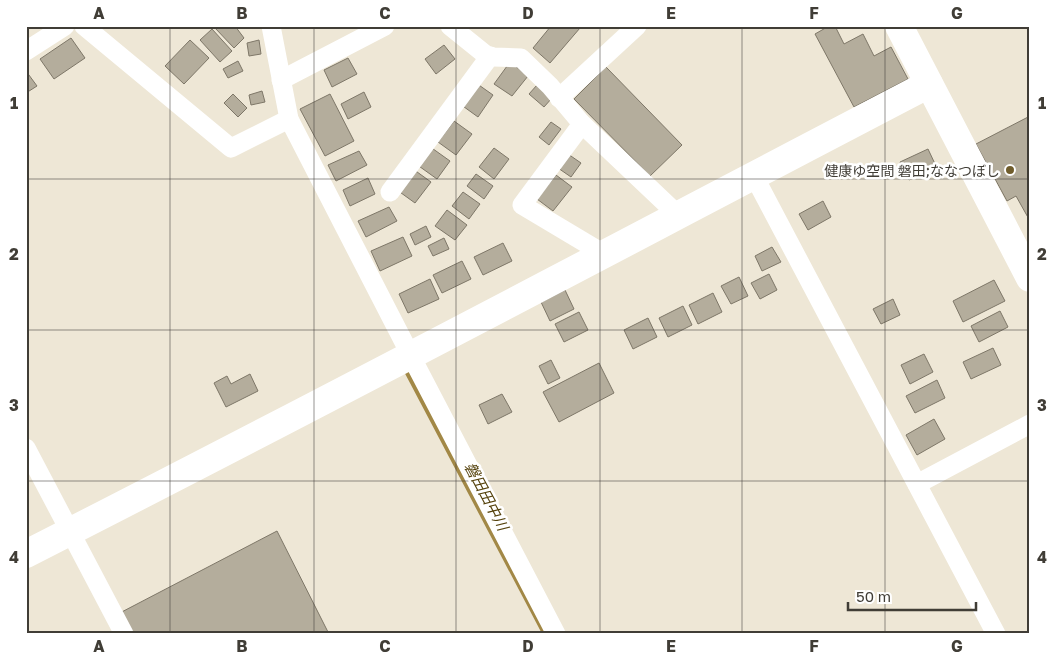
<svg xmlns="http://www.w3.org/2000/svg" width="1056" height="660" viewBox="0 0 1056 660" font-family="'Golos Text','Noto Sans JP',sans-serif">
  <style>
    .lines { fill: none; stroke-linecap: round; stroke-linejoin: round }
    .stream { stroke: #a28846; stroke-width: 5 }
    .building { fill: #b4ad9c; stroke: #7e7768 }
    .street { stroke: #fff; stroke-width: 19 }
    .secondary { stroke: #fff; stroke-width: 28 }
    .grid { fill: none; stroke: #403d36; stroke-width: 1; stroke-opacity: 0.55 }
    .poi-dot { fill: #705d2c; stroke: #fff; stroke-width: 2 }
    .labels { text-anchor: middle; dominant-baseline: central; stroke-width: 5; stroke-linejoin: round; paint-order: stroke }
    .poi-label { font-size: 14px; fill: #403d36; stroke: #fff; text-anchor: end }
    .water-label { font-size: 15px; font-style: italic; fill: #55420c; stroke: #fff }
    .neatline { fill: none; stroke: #403d36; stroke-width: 2 }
    .grid-label { font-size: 16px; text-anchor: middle; font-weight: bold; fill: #403d36 }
  </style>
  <rect width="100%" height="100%" fill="#eee7d6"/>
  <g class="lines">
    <!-- stream -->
    <path class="stream" d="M406,370L545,634"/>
  </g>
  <!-- building -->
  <g class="building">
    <path d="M217,26H235L244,38L234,48L215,28Z"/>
    <path d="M551,26H578L580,28L550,63L533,48Z"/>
    <path d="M829,26H835L844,44L863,34L874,56L891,47L908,79L854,107L815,34Z"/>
    <path d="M212,29L232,51L220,62L200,40Z"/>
    <path d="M71,38L85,58L54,79L40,59Z"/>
    <path d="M190,40L209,58L184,84L165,66Z"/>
    <path d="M259,40L261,54L249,56L247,43Z"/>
    <path d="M444,45L455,59L436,74L425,59Z"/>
    <path d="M348,58L357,74L332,87L324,70Z"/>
    <path d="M238,61L243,71L228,78L223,69Z"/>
    <path d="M510,62L528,76L512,96L494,84Z"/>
    <path d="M606,67L682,145L650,176L574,99Z"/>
    <path d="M26,71L37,86L26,93Z"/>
    <path d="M476,83L493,95L478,117L460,104Z"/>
    <path d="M537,85L552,98L544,107L529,94Z"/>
    <path d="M262,91L265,102L251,105L249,95Z"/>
    <path d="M364,92L371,107L348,119L341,104Z"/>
    <path d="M233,94L247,108L238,117L224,103Z"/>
    <path d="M330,94L354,141L325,156L300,109Z"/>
    <path d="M1030,116V221L1016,196L1007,201L976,144Z"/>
    <path d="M454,121L472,134L456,155L438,142Z"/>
    <path d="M551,122L561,129L549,145L539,137Z"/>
    <path d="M429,146L450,161L437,179L416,164Z"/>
    <path d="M494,148L509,159L494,179L479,167Z"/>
    <path d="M928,149L936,166L909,180L900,162Z"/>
    <path d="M359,151L367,165L336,181L328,165Z"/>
    <path d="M568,154L581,163L571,177L558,168Z"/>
    <path d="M413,169L431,182L415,203L397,190Z"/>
    <path d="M476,174L493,186L484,199L467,186Z"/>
    <path d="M556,175L572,187L553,211L537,199Z"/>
    <path d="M368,178L375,194L350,206L343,190Z"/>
    <path d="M463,192L480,204L469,219L452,206Z"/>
    <path d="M823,201L831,217L808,230L799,214Z"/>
    <path d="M389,207L397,221L366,237L358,221Z"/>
    <path d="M447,210L467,225L455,240L435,226Z"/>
    <path d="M426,226L431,237L415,245L410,234Z"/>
    <path d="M403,237L412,256L380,271L371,251Z"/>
    <path d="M444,238L449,249L433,256L428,246Z"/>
    <path d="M503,243L512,261L483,275L474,257Z"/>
    <path d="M772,247L781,262L762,271L755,256Z"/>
    <path d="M462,261L471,279L442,293L433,275Z"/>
    <path d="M769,274L777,290L760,299L751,283Z"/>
    <path d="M739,277L748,296L731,304L721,286Z"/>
    <path d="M430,279L439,299L408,313L399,294Z"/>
    <path d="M994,280L1005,301L963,322L953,301Z"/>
    <path d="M565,290L574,309L550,321L541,302Z"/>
    <path d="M713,293L722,312L698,324L689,305Z"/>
    <path d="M893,299L900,315L881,324L873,309Z"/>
    <path d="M683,306L692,325L668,337L659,318Z"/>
    <path d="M1000,311L1008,327L979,342L971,326Z"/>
    <path d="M579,312L588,330L564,342L555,324Z"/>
    <path d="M648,318L657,337L633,349L624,330Z"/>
    <path d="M993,348L1001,365L971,379L963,362Z"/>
    <path d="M924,354L933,372L910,384L901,365Z"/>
    <path d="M551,360L560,378L548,384L539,366Z"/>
    <path d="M599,363L614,393L559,422L543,392Z"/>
    <path d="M250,374L258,391L226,407L214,383L227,376L231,384Z"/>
    <path d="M937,380L945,398L915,413L906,396Z"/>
    <path d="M502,394L512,412L488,424L479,405Z"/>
    <path d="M934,419L945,439L917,455L906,435Z"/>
    <path d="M277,531L329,634H125L114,616Z"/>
  </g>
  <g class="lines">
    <!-- street -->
    <g class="street">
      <path d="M84,26L231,148L289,119"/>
      <path d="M271,26L289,119L411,356L556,634"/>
      <path d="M450,26L486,55L493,57L521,58L550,86L582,124L678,215"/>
      <path d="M26,51L65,26"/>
      <path d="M281,80L385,26"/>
      <path d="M559,98L637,26"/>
      <path d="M582,124L522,205L604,254"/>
      <path d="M754,176L996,634"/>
      <path d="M390,192L490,56"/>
      <path d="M26,448L124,634"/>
      <path d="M917,484L1030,424"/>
    </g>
    <!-- secondary -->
    <g class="secondary">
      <path d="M899,26L1030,278"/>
      <path d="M26,554C329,400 628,241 929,84"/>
    </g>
  </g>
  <!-- grid -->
  <path class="grid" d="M170,26V634M314,26V634M456,26V634M600,26V634M742,26V634M885,26V634M26,179H1030M26,330H1030M26,481H1030"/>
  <!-- markers -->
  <circle class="poi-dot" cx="1010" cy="170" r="5"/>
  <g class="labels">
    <!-- poi labels -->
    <g class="poi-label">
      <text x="1000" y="170">健康ゆ空間 磐田;ななつぼし</text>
    </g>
    <!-- water labels -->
    <g class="water-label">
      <text transform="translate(487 496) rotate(62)">磐田田中川</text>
    </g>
  </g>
  <!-- border -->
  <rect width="1056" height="660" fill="none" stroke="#ffffff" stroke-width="55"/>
  <!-- scale -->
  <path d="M848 602v8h128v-8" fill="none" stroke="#403d36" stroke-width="2.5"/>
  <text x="856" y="602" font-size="15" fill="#403d36" stroke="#ffffff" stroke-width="4" paint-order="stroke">50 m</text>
  <rect x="28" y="28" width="1000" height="604" class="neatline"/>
  <g class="grid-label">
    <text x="99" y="19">A</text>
    <text x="242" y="19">B</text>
    <text x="385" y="19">C</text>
    <text x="528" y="19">D</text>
    <text x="671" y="19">E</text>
    <text x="814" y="19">F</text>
    <text x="957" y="19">G</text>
    <text x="14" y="109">1</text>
    <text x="1042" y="109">1</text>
    <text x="14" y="260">2</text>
    <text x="1042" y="260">2</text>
    <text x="14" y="411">3</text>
    <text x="1042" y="411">3</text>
    <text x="14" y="563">4</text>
    <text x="1042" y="563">4</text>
    <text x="99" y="652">A</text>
    <text x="242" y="652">B</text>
    <text x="385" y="652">C</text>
    <text x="528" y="652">D</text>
    <text x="671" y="652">E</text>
    <text x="814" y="652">F</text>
    <text x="957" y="652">G</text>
  </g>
</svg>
